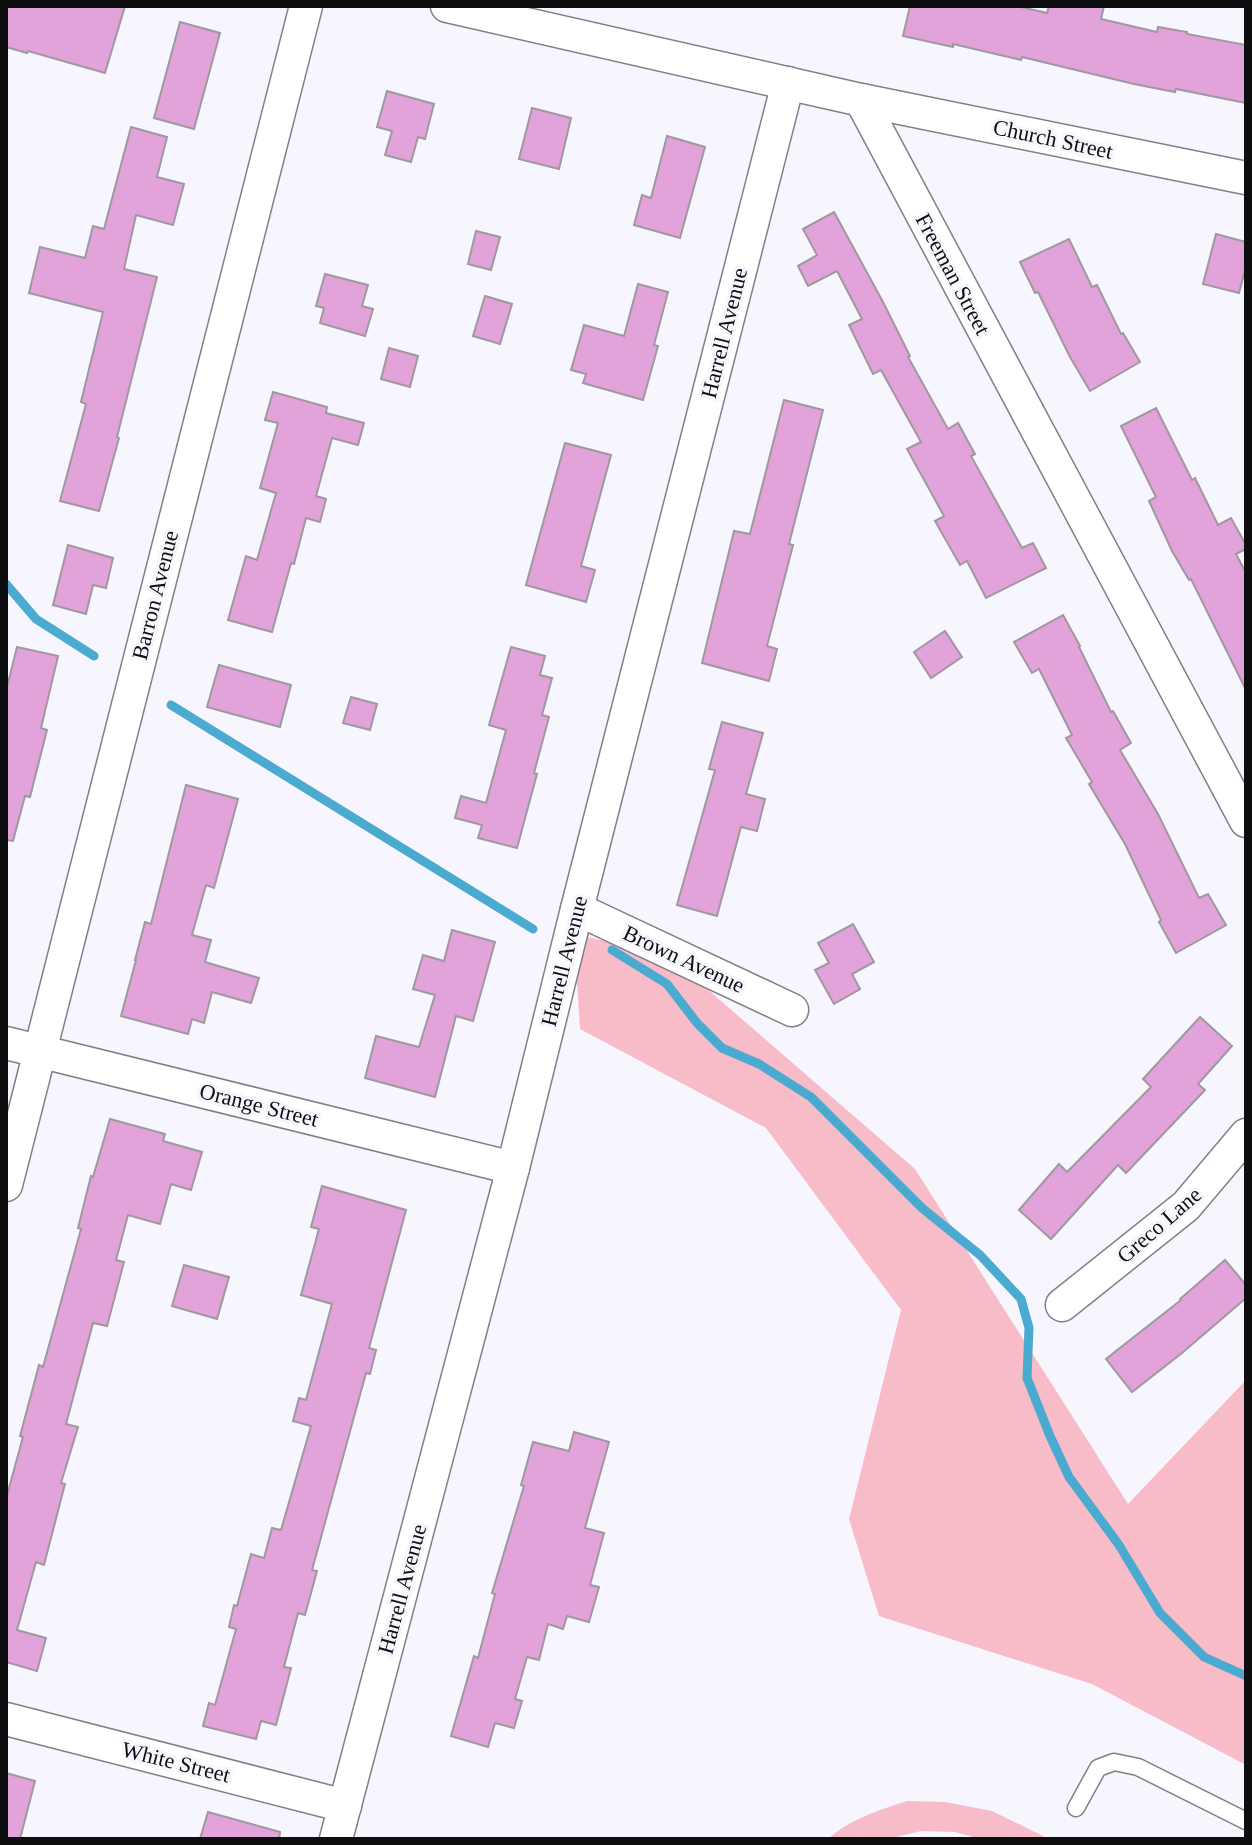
<svg xmlns="http://www.w3.org/2000/svg" width="1252" height="1845" viewBox="0 0 1252 1845" font-family="Georgia,serif">
  <style>
    .green { fill: #f8bcc8 }
    .lines { fill: none; stroke-linecap: round; stroke-linejoin: round }
    .stream { stroke: #4baad0; stroke-width: 9 }
    .building { fill: #e2a2da; stroke: #a0989f; stroke-width: 2 }
    .service-casing { stroke: #817f88; stroke-width: 19 }
    .minor-casing { stroke: #817f88; stroke-width: 35 }
    .service { stroke: #fff; stroke-width: 16 }
    .minor { stroke: #fff; stroke-width: 32 }
    .labels { text-anchor: middle; dominant-baseline: central; stroke-width: 7; stroke-linejoin: round; paint-order: stroke }
    .street-label { font-size: 22px; fill: #0e0d10; stroke: #f7f5fe }
  </style>
  <rect width="100%" height="100%" fill="#f7f5fe"/>
  <!-- green -->
  <g class="green">
    <path d="M574,934L668,955L915,1169L1128,1504L1246,1380V1765L1092,1684L879,1616L849,1519L901,1310L766,1128L580,1029Z"/>
    <path d="M907,1801L945,1802L992,1811L1049,1839H980L955,1832L921,1831L888,1839H828C850,1819 879,1810 907,1801Z"/>
  </g>
  <g class="lines">
    <!-- stream -->
    <g class="stream">
      <path d="M6,584L36,619L94,656"/>
      <path d="M171,705L533,929"/>
      <path d="M612,950L667,984L697,1023L722,1048L759,1064L811,1097L922,1208L980,1255L1021,1299L1029,1328L1027,1378L1050,1436L1069,1477L1119,1545L1160,1613L1204,1657L1246,1676"/>
    </g>
  </g>
  <!-- building -->
  <g class="building">
    <path d="M6,6H125L105,73L28,51L27,53L6,47Z"/>
    <path d="M910,6H1017L1047,13L1049,6H1104L1101,19L1157,32L1158,27L1187,32V34L1246,45V103L1176,89L1175,92L1134,84L1022,57L1021,60L953,44V47L903,36Z"/>
    <path d="M180,22L220,33L194,129L154,118Z"/>
    <path d="M387,91L434,104L425,139L418,137L411,162L385,155L392,131L377,127Z"/>
    <path d="M532,108L571,118L559,169L519,159Z"/>
    <path d="M131,127L167,137L157,177L184,184L173,225L136,215L124,269L157,277L117,437L119,438L99,511L60,501L86,404L81,402L103,312L29,293L40,247L85,258L93,226L104,229Z"/>
    <path d="M667,136L705,147L680,238L634,225L642,195L651,198Z"/>
    <path d="M834,212L883,302L910,356L908,357L948,429L958,423L975,454L971,456L1022,548L1033,543L1046,568L986,598L967,561L960,565L935,521L944,516L907,449L921,442L881,370L873,374L849,325L862,319L837,271L808,286L798,266L817,255L803,229Z"/>
    <path d="M476,231L500,237L491,270L468,264Z"/>
    <path d="M1216,234L1246,242V266L1239,293L1203,284Z"/>
    <path d="M1069,239L1092,287L1097,285L1121,334L1123,333L1140,362L1090,391L1070,357L1038,292L1035,293L1020,262Z"/>
    <path d="M325,274L368,285L362,306L373,309L365,336L320,323L324,308L316,306Z"/>
    <path d="M638,284L668,292L654,345L658,346L643,400L583,383L586,374L571,370L584,325L624,336Z"/>
    <path d="M485,296L512,304L500,344L473,336Z"/>
    <path d="M389,348L418,356L410,387L381,379Z"/>
    <path d="M273,392L327,407L326,413L364,423L358,445L332,438L316,496L326,499L320,522L306,518L294,564L291,563L272,632L228,620L246,556L257,560L276,493L260,488L278,423L265,420Z"/>
    <path d="M784,400L823,410L789,544L793,545L767,646L777,649L769,681L702,663L734,531L750,534Z"/>
    <path d="M1156,408L1192,480L1195,478L1218,525L1231,518L1246,545V549L1236,554L1246,573V690L1191,579L1189,580L1172,551L1149,501L1156,497L1121,426Z"/>
    <path d="M565,443L611,455L581,566L595,570L586,602L526,585Z"/>
    <path d="M68,545L113,558L106,588L93,585L86,614L53,605Z"/>
    <path d="M1063,615L1080,646L1079,647L1111,712L1113,711L1131,743L1120,750L1158,814L1199,898L1208,894L1226,925L1176,953L1159,922L1161,920L1125,844L1089,784L1092,782L1066,738L1072,735L1039,669L1032,673L1014,642Z"/>
    <path d="M945,631L962,657L931,678L914,652Z"/>
    <path d="M17,647L58,656L41,728L47,730L30,797L25,796L13,841L6,840V691Z"/>
    <path d="M511,647L545,656L540,675L552,678L542,715L549,717L534,773L537,774L517,848L478,838L482,825L455,818L461,796L486,803L506,730L489,725Z"/>
    <path d="M219,665L291,685L280,727L207,707Z"/>
    <path d="M351,697L377,704L370,730L343,723Z"/>
    <path d="M722,722L763,733L746,794L765,799L757,831L741,827L717,916L677,905L715,770L709,769Z"/>
    <path d="M186,785L238,799L214,888L206,885L192,935L211,940L205,962L259,978L251,1003L212,992L204,1023L192,1019L188,1034L121,1016L136,960H135L145,922L151,924Z"/>
    <path d="M853,924L874,962L852,974L860,989L834,1004L815,970L829,963L818,943Z"/>
    <path d="M452,930L495,942L473,1021L456,1016L435,1097L365,1078L376,1036L419,1047L435,995L413,989L423,955L444,961Z"/>
    <path d="M1200,1017L1232,1046L1198,1084L1205,1090L1126,1173L1118,1165L1051,1239L1019,1210L1059,1164L1067,1172L1151,1087L1143,1079Z"/>
    <path d="M110,1119L165,1134L163,1141L202,1152L191,1190L171,1184L160,1224L128,1215L116,1260L124,1262L107,1326L93,1323L66,1424L78,1427L61,1483L65,1484L44,1565L36,1562L17,1630L46,1638L37,1671L6,1662V1499L23,1437L20,1436L39,1365L43,1367L81,1229L78,1228L91,1176L93,1177Z"/>
    <path d="M322,1186L406,1210L369,1348L376,1350L370,1374L366,1373L312,1570L317,1571L305,1615L298,1613L284,1667L291,1668L276,1725L261,1721L256,1739L203,1726L209,1703L215,1705L236,1629L229,1627L234,1605L237,1606L251,1554L264,1558L272,1528L281,1530L311,1426L293,1421L299,1398L306,1400L332,1304L301,1295L319,1229L311,1227Z"/>
    <path d="M1225,1260L1246,1285V1298L1182,1353L1132,1392L1106,1359L1181,1300L1180,1299Z"/>
    <path d="M184,1265L229,1277L217,1319L172,1306Z"/>
    <path d="M574,1432L609,1442L585,1528L604,1533L590,1585L599,1587L589,1622L567,1616L563,1629L548,1624L539,1660L527,1657L515,1699L522,1701L514,1728L495,1723L488,1747L451,1736L474,1656L478,1658L495,1594L492,1593L524,1486L521,1485L533,1442L569,1451Z"/>
    <path d="M6,1773L35,1781L20,1839H6Z"/>
    <path d="M208,1812L280,1832L279,1839H200Z"/>
  </g>
  <g class="lines">
    <!-- service casing -->
    <g class="service-casing">
      <path id="service" d="M1076,1808L1098,1768L1114,1762L1138,1767L1246,1821"/>
    </g>
    <!-- minor casing -->
    <g class="minor-casing">
      <g id="minor">
        <path d="M447,6L861,100L1246,821"/>
        <path d="M861,100L1246,178"/>
        <path d="M577,909L792,1010"/>
        <path d="M6,1043L513,1168"/>
        <path d="M6,1185L306,6"/>
        <path d="M1062,1305L1186,1206L1246,1135"/>
        <path d="M6,1719L345,1806"/>
        <path d="M336,1839L513,1168L577,909L788,83"/>
      </g>
    </g>
    <!-- service -->
    <use href="#service" class="service"/>
    <!-- minor -->
    <use href="#minor" class="minor"/>
  </g>
  <g class="labels">
    <!-- street labels -->
    <g class="street-label">
      <text transform="translate(1053 139) rotate(12)">Church Street</text>
      <text transform="translate(953 274) rotate(62)">Freeman Street</text>
      <text transform="translate(724 333) rotate(-76)">Harrell Avenue</text>
      <text transform="translate(155 595) rotate(-76)">Barron Avenue</text>
      <text transform="translate(684 959) rotate(25)">Brown Avenue</text>
      <text transform="translate(564 961) rotate(-76)">Harrell Avenue</text>
      <text transform="translate(259 1105) rotate(14)">Orange Street</text>
      <text transform="translate(1159 1225) rotate(-41)">Greco Lane</text>
      <text transform="translate(402 1589) rotate(-75)">Harrell Avenue</text>
      <text transform="translate(176 1762) rotate(14)">White Street</text>
    </g>
  </g>
  <!-- border -->
  <rect width="1252" height="1845" fill="none" stroke="#0e0d10" stroke-width="16"/>
</svg>
